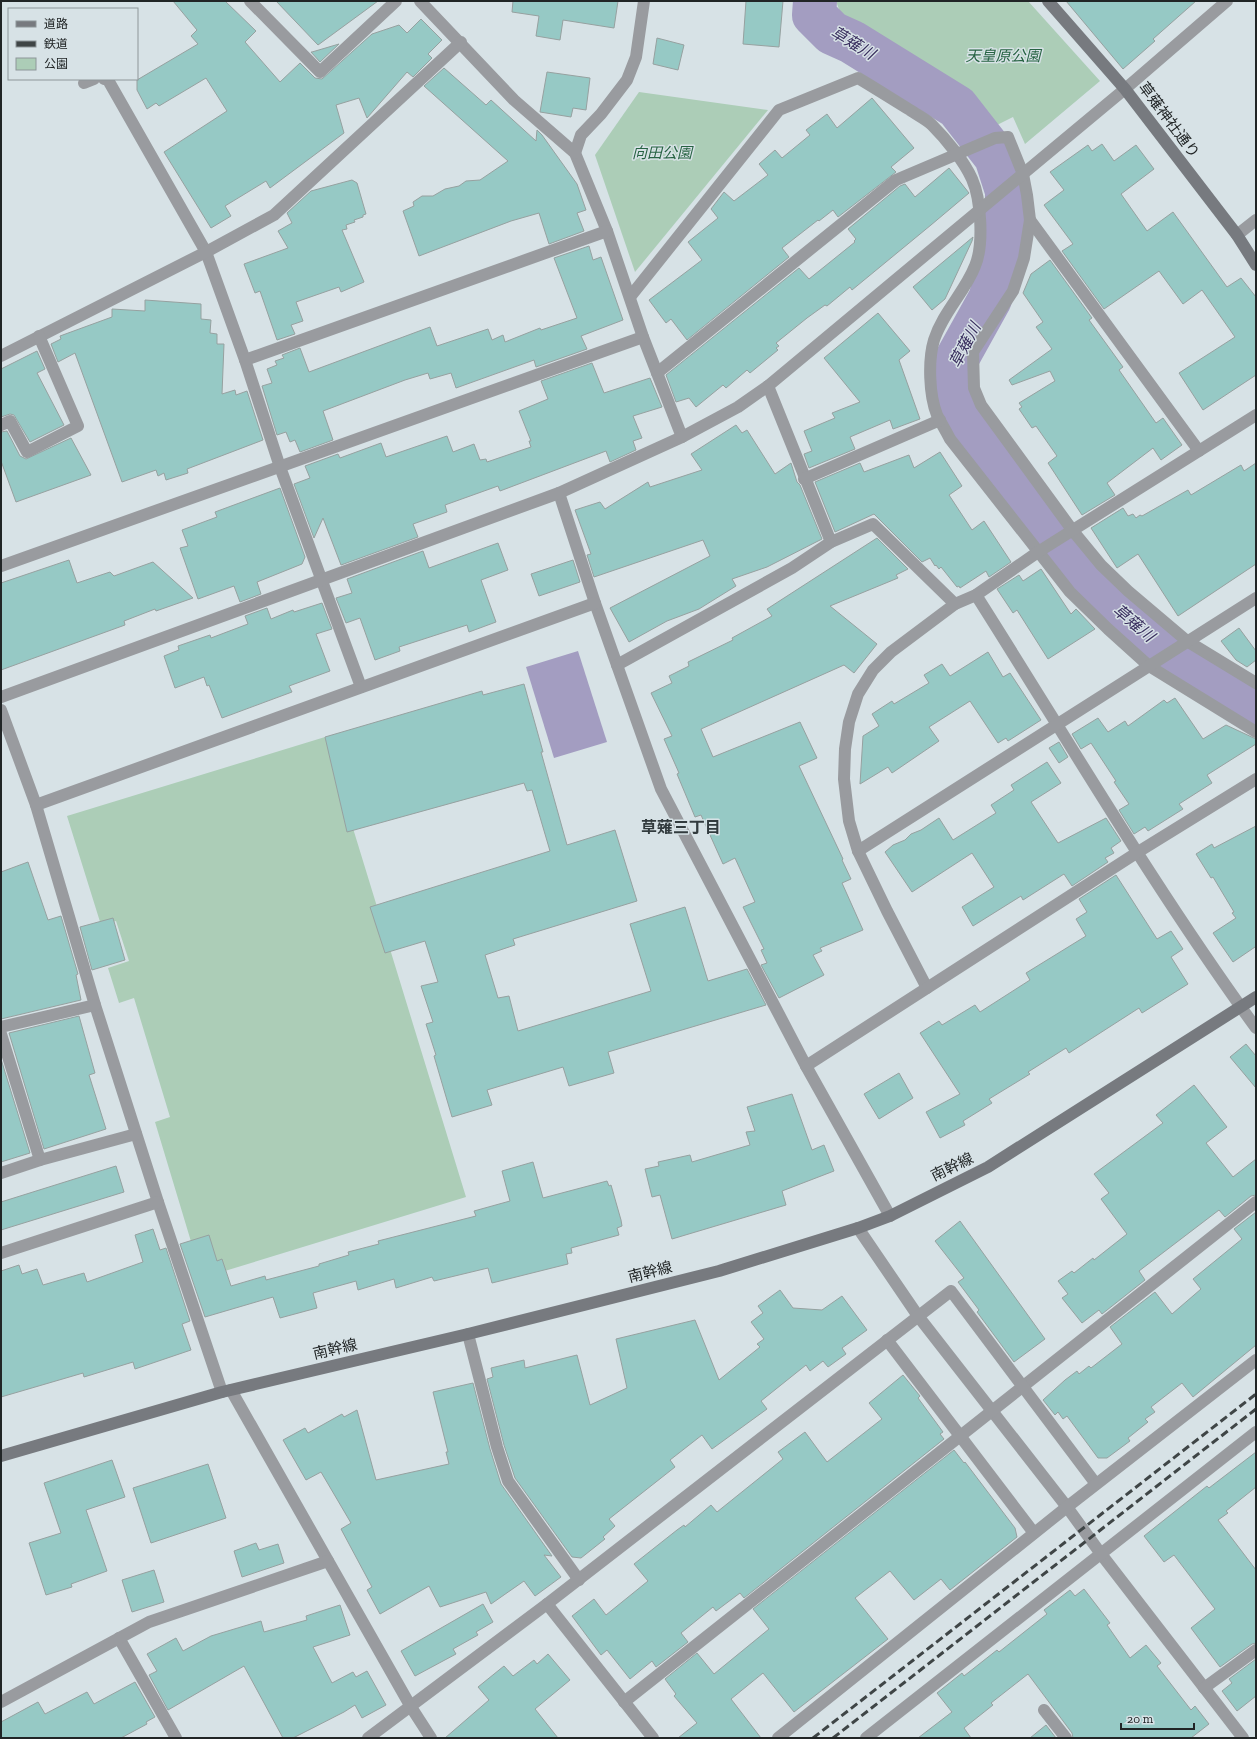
<svg xmlns="http://www.w3.org/2000/svg" width="1257" height="1739" viewBox="0 0 1257 1739" font-family="'Zilla Slab','Noto Sans JP',serif">
  <style>
    .green { fill: #accdb7 }
    .water { fill: #a39dc1 }
    .lines { fill: none; stroke-linecap: round; stroke-linejoin: round }
    .river { stroke: #a39dc1; stroke-width: 44 }
    .building { fill: #96c9c5; stroke: #96a1a0 }
    .street { stroke: #999b9f; stroke-width: 12 }
    .secondary { stroke: #777a7f; stroke-width: 12 }
    .rail { stroke: #3f4546; stroke-width: 3; stroke-dasharray: 8 4; stroke-linecap: butt }
    .labels { text-anchor: middle; dominant-baseline: central; stroke-width: 3; stroke-linejoin: round; paint-order: stroke }
    .park-label { font-size: 15px; font-style: italic; fill: #276343; stroke: #d7e2e6 }
    .street-label { font-size: 15px; fill: #212526; stroke: #d7e2e6 }
    .water-label { font-size: 16px; font-style: italic; fill: #392e5e; stroke: #d7e2e6 }
    .neighbourhood-label { font-size: 16px; font-weight: bold; fill: #323b3e; stroke: #d7e2e6 }
  </style>
  <rect width="100%" height="100%" fill="#d7e2e6"/>
  <!-- green -->
  <g class="green">
    <path d="M836,1H1028L1100,81L1025,144L1013,117L997,125L957,87L841,15Z"/>
    <path d="M639,92L768,110L635,272L595,155Z"/>
    <path d="M325,737L466,1197L202,1278L155,1122L170,1117L134,998L119,1003L108,968L129,961L116,921L101,925L67,816Z"/>
  </g>
  <!-- water -->
  <path class="water" d="M578,651L607,742L554,758L526,667Z"/>
  <g class="lines">
    <!-- river -->
    <path class="river" d="M815,1L814,15L832,33L852,42L957,107L996,157L1007,191V218L1003,254L990,299L950,371L957,411L1096,591L1188,668L1256,704"/>
  </g>
  <!-- building -->
  <g class="building">
    <path d="M173,1H225L256,31L245,42L280,82L300,63L315,78L322,79L372,34L399,25L407,33L421,19L442,40L428,54L432,58L413,77L407,72L367,118L359,98L336,105L344,133L270,188L266,181L225,206L231,216L211,228L164,152L227,111L206,78L159,106L156,103L147,109L137,90V80L198,44L191,36L197,30Z"/>
    <path d="M276,1H378L318,45Z"/>
    <path d="M513,1H618L614,28L563,20L560,40L536,36L539,16L512,12Z"/>
    <path d="M746,1H783L779,47L743,44Z"/>
    <path d="M1066,1H1196L1153,39L1155,41L1123,69Z"/>
    <path d="M657,38L684,45L678,70L653,64Z"/>
    <path d="M339,44L320,62L311,52H312Z"/>
    <path d="M444,68L486,105L491,100L536,141L537,130L542,135L577,184L586,210L577,213L584,231L549,244L539,213L511,221L419,256L403,211L414,206L413,202L422,196H433L445,189L459,186L466,181L480,180L508,161L424,86Z"/>
    <path d="M547,72L590,78L586,110L573,108L571,117L540,112Z"/>
    <path d="M872,98L914,148L891,167L896,172L838,217L833,210L819,221L818,220L782,248L789,257L687,340L671,319L666,323L649,300L702,260L688,242L718,218L711,209L724,192L734,201L768,175L759,164L775,150L782,158L810,135L806,130L827,114L837,128Z"/>
    <path d="M1102,144L1114,161L1136,145L1154,169L1121,194L1147,231L1173,212L1227,287L1241,278L1256,297V375L1203,410L1179,373L1235,337L1202,290L1183,304L1159,271L1104,309L1062,251L1073,244L1044,205L1064,190L1050,172L1088,145L1092,151Z"/>
    <path d="M949,168L969,193L931,225L852,290L850,287L827,306L825,305L807,318L776,343L779,346L776,348L778,350L750,373L747,370L726,388L723,385L696,407L689,398L676,402L666,375L799,268L809,279L824,267L855,242L854,241L856,239L848,229L900,186L905,184L915,197Z"/>
    <path d="M352,180L357,183L366,214L363,215V217L354,220L355,222L346,225L347,229L342,230L364,282L341,292L339,287L296,302L303,321L291,325L295,334L277,340L260,291L255,293L244,264L288,248L278,231L292,223L287,213L311,191Z"/>
    <path d="M973,237L972,241L945,299L932,310L913,287Z"/>
    <path d="M589,246L593,260L601,257L623,320L581,336L587,349L536,367L534,360L456,388L451,373L430,379L428,373L405,380L323,411L333,440L300,452L295,440L290,442L286,432L277,435L262,386L272,383L267,369L277,365L275,361L284,358L282,355L300,348L309,372L430,327L437,346L488,329L492,340L503,335L505,342L540,328L541,330L577,318L554,258Z"/>
    <path d="M1050,260L1092,318L1089,320L1123,367L1119,370L1156,423L1163,418L1182,445L1161,460L1153,448L1107,483L1115,495L1082,515L1048,463L1057,456L1036,426L1032,428L1019,409L1022,407L1019,403L1055,381L1050,371L1012,385L1009,380L1052,349L1036,327L1043,322L1023,293L1031,274Z"/>
    <path d="M145,300L201,304V319L211,320L210,333L217,334V344H224L222,394L235,390L236,395L247,391L263,440L187,469L188,473L166,480L164,473L158,476L156,470L122,482L75,353L58,362L51,344L61,339L60,336L112,317V309L145,311Z"/>
    <path d="M878,313L910,351L899,360L920,419L893,429L890,420L850,437L855,449L809,468L804,454L812,451L804,431L835,418L832,413L860,402L824,358Z"/>
    <path d="M37,351L45,369L37,373L64,425L30,442L14,415L10,414L1,417V369Z"/>
    <path d="M592,363L604,393L650,378L662,407L633,416L642,438L633,441L636,450L610,462L606,451L500,491L498,486L445,505L447,512L413,524L418,537L341,565L323,518L314,538L294,484L310,478L305,466L338,454L340,458L381,443L386,457L447,436L453,452L474,444L480,460L486,459L487,462L531,447L529,441H531L519,411L548,399L541,381Z"/>
    <path d="M736,425L742,433L747,430L775,474L791,463L797,482L800,485L822,539L767,567L732,579L736,586L699,609L667,621L629,642L610,608L710,556L703,540L594,577L587,555L591,554L575,510L600,502L605,509L648,482L650,487L702,470L691,454Z"/>
    <path d="M7,431L20,456L26,459L71,438L91,475L16,502L1,461V432Z"/>
    <path d="M940,452L962,486L949,495L972,530L984,521L1011,562L989,577L986,571L960,588L959,586L957,587L941,567L939,569L936,565L935,566L930,558L922,562L874,514L835,532L815,482L860,463L864,472L909,455L914,468Z"/>
    <path d="M1256,463V564L1178,616L1138,554L1117,568L1091,528L1123,508L1128,516L1133,514L1136,518L1140,515L1142,516L1188,490L1191,495L1241,465L1244,471Z"/>
    <path d="M280,488L305,557L302,564L257,582L261,594L240,602L234,586L198,599L180,548L188,546L182,530L217,517L215,512Z"/>
    <path d="M877,538L908,569L896,575L898,578L830,606L877,644L854,673L844,665L701,729L713,757L800,722L817,758L799,766L843,859L842,860L851,879L842,883L863,930L820,948L822,951L813,955L824,975L779,998L761,965L767,963L761,950L764,949L743,907L755,902L735,858L723,864L701,815L695,817L677,774L679,773L664,739L672,736L651,693L672,683L669,676L689,666L688,662L733,640L732,638L772,616L767,609Z"/>
    <path d="M498,543L508,570L481,580L496,622L469,632L467,625L399,647L400,651L375,660L360,618L346,623L336,598L352,593L347,579L423,551L429,568Z"/>
    <path d="M69,560L77,583L110,572L114,576L153,562L193,598L156,611L155,609L124,621L125,625L1,670V583Z"/>
    <path d="M573,560L580,582L539,596L531,574Z"/>
    <path d="M1041,569L1071,614L1076,609L1095,629L1048,659L1017,610L1013,613L997,589L1019,575L1023,581Z"/>
    <path d="M322,603L332,629L316,634L330,671L289,686L292,692L222,718L209,685L207,686L204,677L175,688L164,656L179,650L178,646L210,635L211,638L248,624L245,616L267,608L271,619L293,610L294,612Z"/>
    <path d="M1239,628L1256,651V660L1247,667L1236,660L1221,641Z"/>
    <path d="M988,652L1003,677L1010,673L1041,720L1008,741L1006,738L998,743L970,701L929,727L939,741L892,773L888,767L860,784L863,736L879,726L872,714L892,701L894,704L929,683L924,675L942,664L950,676Z"/>
    <path d="M524,684L543,752H541L567,845L615,830L637,901L513,939L515,945L485,955L498,998L509,996L518,1031L651,991L630,924L685,907L708,981L747,969L766,1005L608,1052L614,1073L569,1086L563,1067L487,1090L492,1105L452,1117L434,1056L436,1055L426,1024L433,1022L421,986L438,982L425,941L385,953L370,907L550,851L532,790L527,791L524,783L347,832L325,737L482,691L483,695Z"/>
    <path d="M1175,698L1203,739L1226,725L1256,739V744L1207,775L1212,783L1179,804L1183,809L1148,831L1145,827L1134,834L1119,810L1129,804L1114,782L1116,781L1091,743L1081,749L1072,734L1098,718L1108,732L1125,721L1128,726L1164,700L1167,703Z"/>
    <path d="M1059,742L1068,757L1059,763L1049,748Z"/>
    <path d="M1047,762L1061,783L1031,802L1058,843L1106,818L1121,841L1111,848L1114,853L1105,858L1108,862L1072,886L1064,874L1023,900L1021,896L973,926L962,907L994,887L972,853L912,892L885,852L893,845L905,840L911,834L921,830L939,818L953,840L996,813L991,805L1014,790L1011,785Z"/>
    <path d="M1256,826V949L1255,947L1233,962L1213,933L1236,918L1232,913L1234,912L1213,877L1211,878L1196,854L1212,844L1214,848Z"/>
    <path d="M28,862L48,920L61,916L78,974L76,975L81,1000L1,1019V872Z"/>
    <path d="M1116,875L1157,939L1171,931L1183,949L1171,957L1188,984L1142,1013L1139,1008L1069,1053L1066,1048L1028,1072L1030,1074L989,1099L992,1103L963,1121L965,1125L940,1138L926,1112L960,1094L920,1033L939,1021L942,1025L975,1005L980,1012L1030,980L1026,973L1086,936L1076,919L1087,912L1079,899Z"/>
    <path d="M113,918L125,960L92,970L80,927Z"/>
    <path d="M79,1016L95,1073L89,1075L106,1129L44,1149L9,1033Z"/>
    <path d="M1246,1044L1256,1056V1088L1230,1057Z"/>
    <path d="M1,1059L30,1153L1,1162Z"/>
    <path d="M899,1073L913,1098L879,1119L864,1094Z"/>
    <path d="M1194,1085L1227,1127L1206,1143L1233,1177L1256,1159V1195L1251,1196L1225,1217L1219,1210L1139,1271L1145,1280L1102,1314L1099,1310L1082,1323L1062,1298L1068,1294L1058,1281L1072,1271L1074,1273L1093,1258L1094,1260L1127,1234L1101,1199L1109,1193L1094,1174L1163,1123L1156,1115Z"/>
    <path d="M792,1094L812,1150L824,1145L834,1171L782,1191L786,1205L672,1239L660,1195L652,1197L645,1169L659,1166L658,1162L690,1155L692,1162L750,1145L746,1132L755,1131L747,1107Z"/>
    <path d="M533,1162L543,1198L607,1181L609,1186L611,1185L621,1220L622,1226L617,1228L619,1235L571,1248L572,1253L566,1254L568,1264L492,1283L488,1268L434,1281L432,1277L396,1288L394,1279L358,1290L356,1281L313,1293L317,1308L280,1318L273,1297L205,1317L180,1244L209,1235L217,1261L222,1259L231,1286L265,1276L266,1280L319,1266V1264L349,1255L348,1252L379,1244L378,1241L476,1216L474,1211L510,1201L502,1171Z"/>
    <path d="M116,1166L124,1192L1,1230V1202Z"/>
    <path d="M1256,1212V1345L1193,1397L1182,1383L1151,1407L1155,1412L1145,1419L1148,1422L1128,1438L1130,1441L1107,1458H1098L1067,1416L1063,1419L1058,1412L1055,1415L1043,1400L1065,1380L1077,1371L1079,1374L1089,1366L1091,1368L1122,1344L1110,1327L1155,1292L1172,1314L1201,1289L1193,1279L1242,1239L1234,1229Z"/>
    <path d="M960,1221L1045,1339L1014,1362L977,1312L979,1310L958,1282L964,1278L935,1241Z"/>
    <path d="M153,1229L160,1250L166,1248L190,1321L182,1324L191,1350L135,1369L133,1362L84,1377L83,1373L1,1397V1271L19,1265L22,1274L37,1269L43,1285L84,1273L87,1282L143,1262L135,1235Z"/>
    <path d="M780,1290L793,1308L822,1310L842,1296L867,1330L842,1348L846,1354L828,1367L823,1361L810,1371L806,1365L761,1401L767,1409L712,1449L702,1435L670,1460L675,1467L609,1519L615,1526L603,1537L605,1539L581,1558L572,1557L515,1478L504,1445L487,1379L493,1377L491,1368L524,1360L525,1368L577,1355L590,1405L627,1388L616,1339L695,1320L719,1380L760,1347L757,1344L764,1339L751,1322L763,1313L758,1306Z"/>
    <path d="M903,1375L920,1396L918,1398L943,1432L940,1434L944,1439L744,1598L740,1593L716,1611L713,1607L681,1633L688,1642L656,1667L652,1661L630,1679L607,1650L601,1655L572,1616L594,1599L606,1615L648,1581L634,1564L677,1530L684,1525L685,1527L711,1505L717,1512L783,1459L778,1452L805,1432L827,1462L882,1419L869,1403Z"/>
    <path d="M473,1383L490,1449L501,1484L552,1556L544,1555L561,1577L535,1596L524,1581L491,1604L486,1592L440,1607L429,1586L380,1614L367,1590L372,1587L341,1529L351,1523L321,1472L306,1480L283,1440L305,1428L308,1433L342,1414L344,1417L357,1410L376,1480L449,1464L446,1452H448L433,1392Z"/>
    <path d="M954,1450L964,1463L965,1462L1015,1528L1017,1537L950,1590L941,1579L914,1600L890,1571L855,1598L888,1639L794,1712L763,1673L731,1699L761,1738H678L697,1723L674,1696L676,1694L665,1679L697,1653L714,1674L769,1629L753,1609Z"/>
    <path d="M1256,1452V1487L1226,1511L1228,1513L1218,1520L1256,1570V1643L1252,1644L1220,1667L1191,1628L1215,1609L1174,1555L1164,1562L1144,1536L1207,1486L1209,1488Z"/>
    <path d="M112,1460L125,1497L86,1510L107,1571L71,1584L72,1587L46,1595L29,1543L61,1533L44,1483Z"/>
    <path d="M208,1464L226,1518L151,1543L133,1488Z"/>
    <path d="M256,1543L259,1550L278,1544L284,1563L242,1577L234,1551Z"/>
    <path d="M154,1570L164,1602L132,1612L122,1580Z"/>
    <path d="M1084,1589L1110,1623L1107,1625L1130,1658L1146,1645L1161,1663L1157,1666L1191,1710L1195,1706L1209,1724L1191,1738H1073L1072,1733L1028,1674L991,1703L993,1705L964,1728L971,1738H918L952,1712L937,1693L962,1673L964,1676L997,1650L999,1652L1047,1614L1044,1610L1070,1590L1075,1596Z"/>
    <path d="M483,1604L493,1622L476,1632L478,1635L453,1649L456,1654L415,1676L401,1651Z"/>
    <path d="M340,1605L350,1635L313,1647L332,1683L353,1672L356,1677L367,1671L386,1705L362,1718L355,1705L344,1712L293,1738H283L244,1666L168,1710L149,1675L157,1671L147,1654L176,1638L183,1651L211,1636L261,1621L264,1632L307,1620L306,1616Z"/>
    <path d="M548,1654L570,1680L535,1709L558,1738H445L489,1700L478,1687L504,1666L513,1676L534,1660L537,1664Z"/>
    <path d="M1256,1659V1696L1237,1711L1222,1691L1232,1683L1229,1679Z"/>
    <path d="M135,1682L155,1717L146,1722L147,1724L121,1738H1V1722L38,1702L45,1714L87,1692L94,1704Z"/>
    <path d="M1046,1725L1056,1738H1030Z"/>
  </g>
  <g class="lines">
    <!-- street -->
    <g class="street">
      <path d="M250,1L320,72L396,1"/>
      <path d="M420,1L514,100L575,153L607,231L643,337L682,437"/>
      <path d="M104,79L108,80L206,252L245,360L280,467L361,687"/>
      <path d="M84,83L94,79"/>
      <path d="M575,153L581,135L601,114L627,80L636,57L644,1"/>
      <path d="M1030,220L1199,451"/>
      <path d="M1237,235L1256,220"/>
      <path d="M630,297L779,110L858,78C875,88 892,99 910,110C917,115 926,119 932,125C946,139 964,161 972,179C981,199 984,245 975,266C965,292 943,312 934,340C928,360 929,395 937,415C941,423 946,431 950,439L1070,592L1108,629L1149,666L1256,732"/>
      <path d="M1,356L206,252L274,215L461,42"/>
      <path d="M245,360L607,231"/>
      <path d="M657,373L896,180L995,138L1008,137L1023,174L1027,195L1030,220L1024,258L1013,291L973,352L974,388L981,405L1073,531L1101,565L1128,591L1187,641L1256,683"/>
      <path d="M768,386L831,542"/>
      <path d="M1,425L10,421L27,452L78,426L39,336"/>
      <path d="M804,479L940,420"/>
      <path d="M559,493L595,603L661,789L806,1066L890,1216"/>
      <path d="M1,566L643,337"/>
      <path d="M976,595C1068,740 1155,889 1256,1028"/>
      <path d="M617,665L792,568L831,542L873,524L955,604"/>
      <path d="M1,697L559,493L682,437L738,407L768,386L1125,89L1227,1"/>
      <path d="M1,710L36,805L95,1005L158,1202L222,1392"/>
      <path d="M36,805L595,603"/>
      <path d="M858,851L1256,598"/>
      <path d="M927,988L887,911L858,851L849,821L844,779L845,749L849,722L858,694L873,670L891,652L955,604L976,595L1038,552L1256,415"/>
      <path d="M1,1027L95,1005"/>
      <path d="M1,1034L40,1160"/>
      <path d="M806,1066L1138,852L1256,779"/>
      <path d="M1,1173L40,1160L136,1134"/>
      <path d="M858,1228L918,1316L1067,1507L1101,1554L1243,1738"/>
      <path d="M1,1253L158,1202"/>
      <path d="M468,1334L497,1447L508,1481L579,1580"/>
      <path d="M887,1340L1034,1533"/>
      <path d="M231,1390L411,1707L431,1738"/>
      <path d="M547,1604L653,1738"/>
      <path d="M119,1638L176,1738"/>
      <path d="M1204,1688L1256,1650"/>
      <path d="M1,1702L149,1622L328,1561"/>
      <path d="M624,1702L1256,1202"/>
      <path d="M1044,1710L1066,1738"/>
      <path d="M368,1738L547,1604L951,1291L1096,1484"/>
      <path d="M778,1738L1067,1507L1256,1360"/>
      <path d="M866,1738L1256,1432"/>
    </g>
    <!-- secondary -->
    <g class="secondary">
      <path d="M1048,1L1125,89L1237,235L1256,265"/>
      <path d="M1,1456L222,1392L468,1334L719,1271L858,1228L890,1216L988,1167L1256,997"/>
    </g>
    <!-- rail -->
    <g class="rail">
      <path d="M813,1738L1256,1394"/>
      <path d="M833,1738L1256,1409"/>
    </g>
  </g>
  <g class="labels">
    <!-- park labels -->
    <g class="park-label">
      <text x="1003" y="56">天皇原公園</text>
      <text x="662" y="153">向田公園</text>
    </g>
    <!-- street labels -->
    <g class="street-label">
      <text transform="translate(1169 120) rotate(53)">草薙神社通り</text>
      <text transform="translate(952 1167) rotate(-26)">南幹線</text>
      <text transform="translate(650 1272) rotate(-14)">南幹線</text>
      <text transform="translate(335 1349) rotate(-13)">南幹線</text>
    </g>
    <!-- water labels -->
    <g class="water-label">
      <text transform="translate(853 43) rotate(31)">草薙川</text>
      <text transform="translate(965 345) rotate(-62)">草薙川</text>
      <text transform="translate(1134 623) rotate(40)">草薙川</text>
    </g>
    <!-- neighbourhood labels -->
    <g class="neighbourhood-label">
      <text x="681" y="827">草薙三丁目</text>
    </g>
  </g>
  <!-- border -->
  <rect width="1257" height="1739" fill="none" stroke="#212526" stroke-width="4"/>
  <!-- legend -->
  <rect x="8" y="8" width="130" height="72" fill="#d7e2e6" stroke="#8e9699"/>
  <rect x="16" y="21" width="20" height="6" fill="#777a7f" stroke="#8e9699"/>
  <text x="44" y="28" font-size="12" fill="#212526">道路</text>
  <rect x="16" y="41" width="20" height="6" fill="#3f4546" stroke="#8e9699"/>
  <text x="44" y="48" font-size="12" fill="#212526">鉄道</text>
  <rect x="16" y="58" width="20" height="12" fill="#accdb7" stroke="#8e9699"/>
  <text x="44" y="68" font-size="12" fill="#212526">公園</text>
  <!-- scale -->
  <path d="M1121 1723v6h73v-6" fill="none" stroke="#212526" stroke-width="2"/>
  <text x="1127" y="1723" font-size="12" fill="#212526" stroke="#d7e2e6" stroke-width="3" paint-order="stroke">20 m</text>
</svg>
